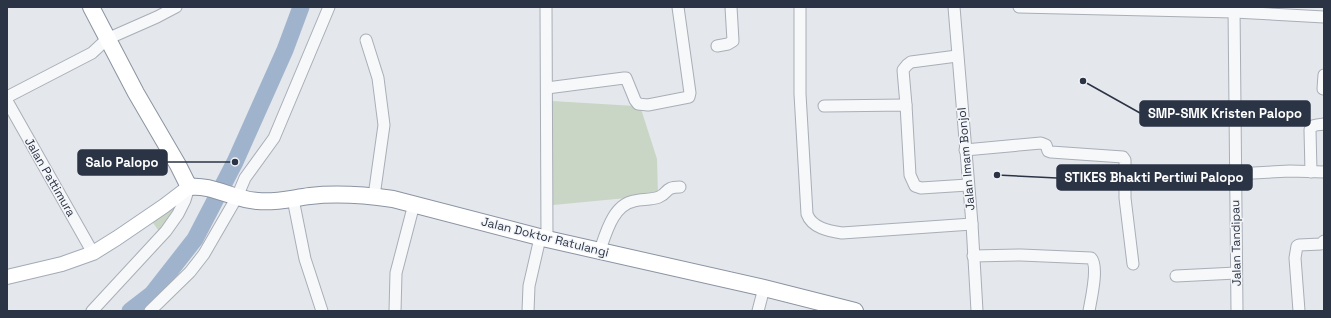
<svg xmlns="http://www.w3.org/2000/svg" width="1331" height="318" viewBox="0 0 1331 318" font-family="'Space Grotesk',sans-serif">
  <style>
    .green { fill: #c9d6c5 }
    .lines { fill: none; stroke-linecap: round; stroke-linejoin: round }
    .river { stroke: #9fb4cc; stroke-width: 17 }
    .minor-casing { stroke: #a9aeb7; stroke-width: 13 }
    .major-casing { stroke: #a3abb8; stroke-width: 16 }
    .highway-casing { stroke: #8b94a3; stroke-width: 18 }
    .minor { stroke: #f7f8fa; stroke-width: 11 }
    .major { stroke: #fff; stroke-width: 14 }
    .highway { stroke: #fff; stroke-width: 16 }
    .labels { text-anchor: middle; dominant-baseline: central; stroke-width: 3; stroke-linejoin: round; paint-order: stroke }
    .street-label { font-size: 12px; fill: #2b3445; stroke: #f4f6f9 }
    .leader { fill: none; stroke: #2b3445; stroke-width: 1.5 }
    .callout-dot { fill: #2b3445; stroke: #f4f6f9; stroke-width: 1.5 }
    .callout { fill: #2b3445; stroke: #2b3445; stroke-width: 1.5 }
    .callout-label { font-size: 13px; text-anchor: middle; font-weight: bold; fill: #fff }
  </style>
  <rect width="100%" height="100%" fill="#e4e7ec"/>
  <!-- green -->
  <g class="green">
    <path d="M552,101L635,106L641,109L657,159L658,195L553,205Z"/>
    <path d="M176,203L178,209L161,234L151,220Z"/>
  </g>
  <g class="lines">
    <!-- river -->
    <path class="river" d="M130,311L152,294L195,239L235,162L285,50L301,7"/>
    <!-- minor casing -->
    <g class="minor-casing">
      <g id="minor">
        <path d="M546,7L547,239"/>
        <path d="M800,7V94L807,214C812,228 829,231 842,233L972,224"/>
        <path d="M954,7L972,224L977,311"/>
        <path d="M1019,7L1234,12L1324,17"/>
        <path d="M1234,7L1237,311"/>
        <path d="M366,40L378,78L384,125L374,196"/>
        <path d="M717,46L728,44L733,41L731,7"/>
        <path d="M547,88L624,78H626L635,100L638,104L648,105L689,97L690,93L678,7"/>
        <path d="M1323,89L1324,75"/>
        <path d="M7,97L92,53L107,39L157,17L176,7"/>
        <path d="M7,101L93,253"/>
        <path d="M906,105L903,70L907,65L911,62L957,56"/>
        <path d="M824,106L906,105L910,175L915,186L921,188L968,185"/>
        <path d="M965,150L1041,143L1046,145L1048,151L1051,152L1123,157L1125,160V198L1133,264"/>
        <path d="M1311,172L1310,130C1312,124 1318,125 1324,124"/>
        <path d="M1235,174L1290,171L1324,172"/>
        <path d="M293,199L305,259L322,311"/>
        <path d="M600,250C606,233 613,205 634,201C642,199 651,200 659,197C669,193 664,187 680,187"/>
        <path d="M973,256L1021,255L1091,258C1099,266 1091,299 1089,311"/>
        <path d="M1176,276L1236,273"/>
        <path d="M92,311L166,231L178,214L185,200L189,187"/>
        <path d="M150,311L190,272L204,254L237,197L245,178L274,138L329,7"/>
        <path d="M395,311L396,273L414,204"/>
        <path d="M528,311L529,286L540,238"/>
        <path d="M758,311L764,288"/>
        <path d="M1299,311L1295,258L1297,246L1299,245L1321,244L1324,241"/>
      </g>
    </g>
    <!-- major casing -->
    <g class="major-casing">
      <path id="major" d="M7,277L62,264L93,253L117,238L164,206L189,187"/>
    </g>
    <!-- highway casing -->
    <g class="highway-casing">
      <path id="highway" d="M91,7L136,93L178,165L189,187C212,184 234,200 258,201C275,203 293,198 310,196C337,193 365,195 393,199L547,239L764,288L855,311"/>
    </g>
    <!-- minor -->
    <use href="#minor" class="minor"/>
    <!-- major -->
    <use href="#major" class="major"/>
    <!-- highway -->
    <use href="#highway" class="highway"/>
  </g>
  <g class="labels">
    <!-- street labels -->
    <g class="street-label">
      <text transform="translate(966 159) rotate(-95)">Jalan Imam Bonjol</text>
      <text transform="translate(50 177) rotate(60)">Jalan Pattimura</text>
      <text transform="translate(545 237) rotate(14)">Jalan Doktor Ratulangi</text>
      <text transform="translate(1236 243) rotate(-91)">Jalan Tandipau</text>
    </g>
  </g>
  <!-- callouts -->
  <path class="leader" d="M1083 81L1140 113M235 162L167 162M997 175L1057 178"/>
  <g class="callout-dot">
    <circle cx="1083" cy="81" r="4"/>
    <circle cx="235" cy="162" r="4"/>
    <circle cx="997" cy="175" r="4"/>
  </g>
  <g class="callout">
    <rect x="1140" y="101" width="170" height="25" rx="4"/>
    <rect x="78" y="150" width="89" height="25" rx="4"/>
    <rect x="1057" y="165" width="195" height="25" rx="4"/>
  </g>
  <g class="callout-label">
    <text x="1225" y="118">SMP-SMK Kristen Palopo</text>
    <text x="122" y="167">Salo Palopo</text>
    <text x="1154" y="182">STIKES Bhakti Pertiwi Palopo</text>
  </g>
  <!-- border -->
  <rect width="1331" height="318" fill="none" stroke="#2b3445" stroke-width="16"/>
</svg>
